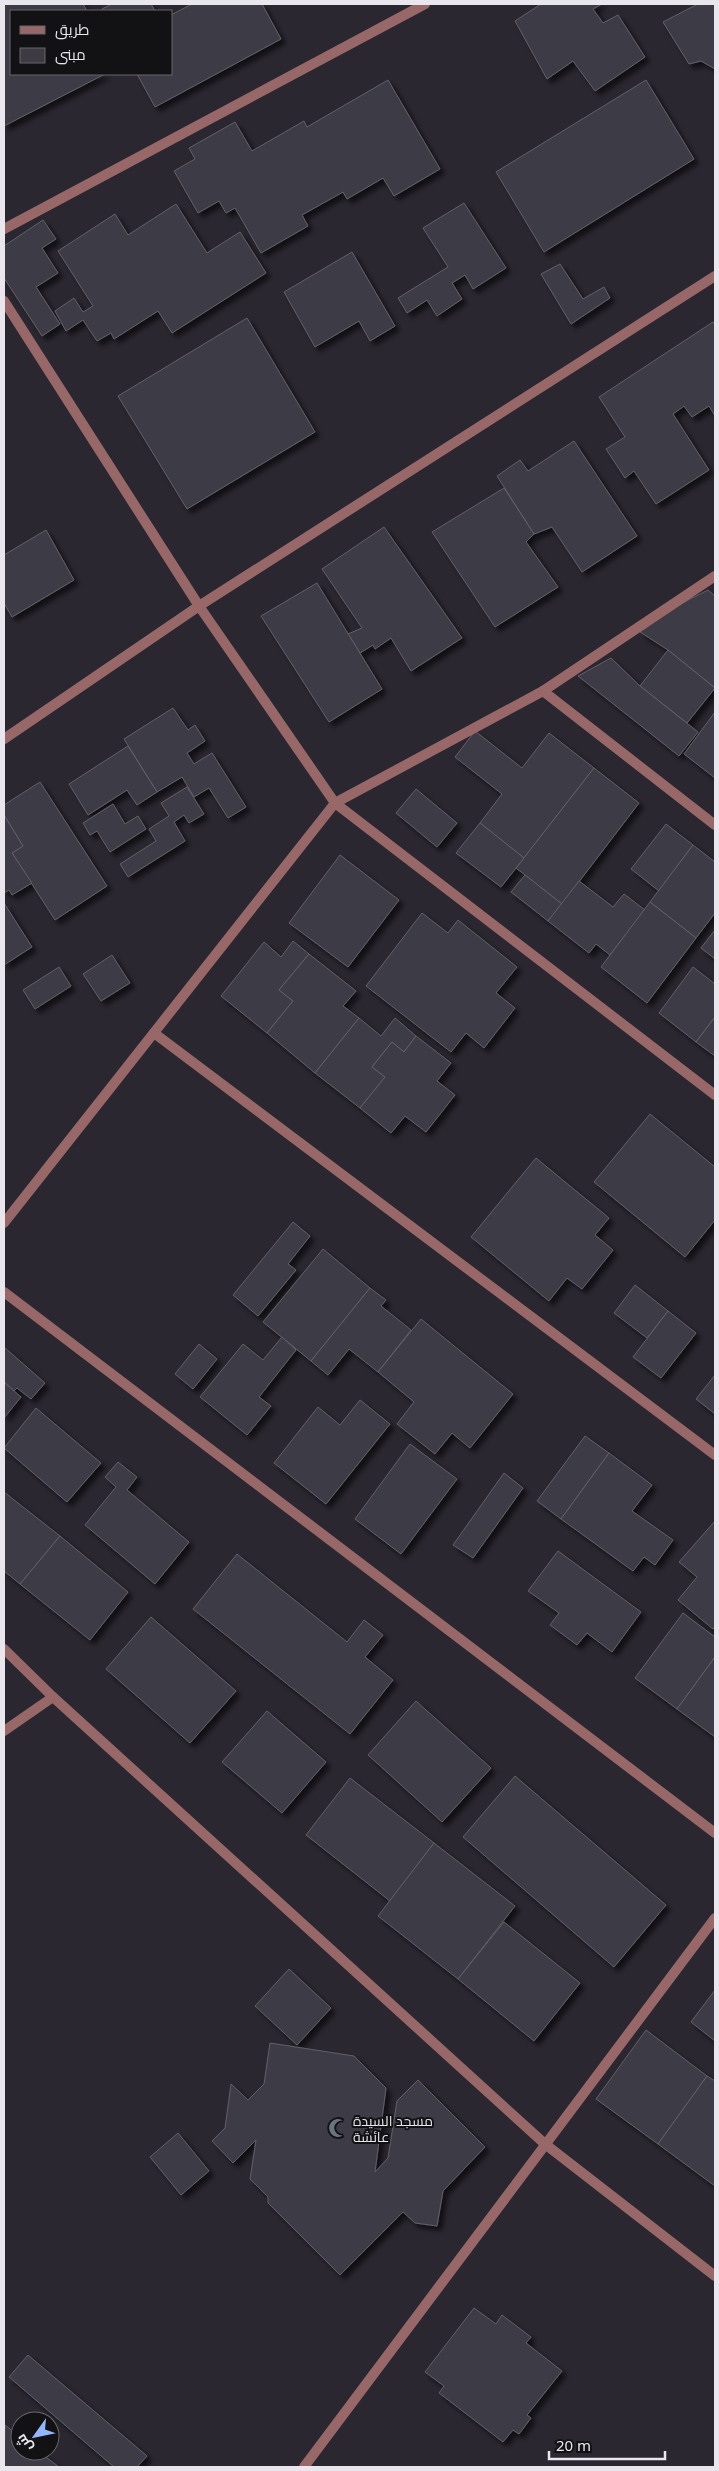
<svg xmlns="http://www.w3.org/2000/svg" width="719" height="2471" viewBox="0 0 719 2471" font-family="'Noto Sans',Cairo,sans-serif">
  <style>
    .building { fill: #3e3b44; stroke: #635f69; filter: url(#shadow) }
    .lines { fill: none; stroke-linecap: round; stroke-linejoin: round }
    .street { stroke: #986869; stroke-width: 10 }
    .labels { text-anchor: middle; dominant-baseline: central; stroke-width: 4; stroke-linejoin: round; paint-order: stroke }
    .poi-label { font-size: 14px; fill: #e9e7ed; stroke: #121114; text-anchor: start }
  </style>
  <defs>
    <filter id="shadow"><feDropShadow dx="4.5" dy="4.5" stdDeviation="2.5" flood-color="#0009"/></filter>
  </defs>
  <rect width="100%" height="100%" fill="#2a2730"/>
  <!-- building -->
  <g class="building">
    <path d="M4,4H83L87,11H11V74H105L4,126Z"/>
    <path d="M112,4H151L155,11H103L102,9Z"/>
    <path d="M192,4H262L281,39L155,107L137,74H171V15Z"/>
    <path d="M541,4H602L593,9L603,23L618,15L645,57L595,91L573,61L547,79L515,21Z"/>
    <path d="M698,4H715V69L701,61L689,64L663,22Z"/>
    <path d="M388,80L440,169L394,196L383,178L347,199L343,192L302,215L308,226L261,253L235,208L226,213L219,201L198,213L174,171L195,159L189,148L235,122L252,151L304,121L307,127Z"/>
    <path d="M646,80L694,159L544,252L496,172Z"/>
    <path d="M464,203L506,268L473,289L465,275L452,283L462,299L437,316L427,300L407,313L398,298L448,267L423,228Z"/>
    <path d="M176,204L207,253L240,232L266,273L172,333L158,311L114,339L111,333L97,341L83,320L66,331L55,311L74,298L83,312L93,306L58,251L115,214L128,235Z"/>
    <path d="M43,220L56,239L42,248L58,273L36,287L60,324L42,336L4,278V246Z"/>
    <path d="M352,252L395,326L370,341L359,321L315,347L284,292Z"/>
    <path d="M560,264L583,299L604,287L610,298L571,324L541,274Z"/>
    <path d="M247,318L315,432L187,509L118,396Z"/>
    <path d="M713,322L715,325V416L709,406L692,417L684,406L673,414L709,470L656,504L634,471L625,478L606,449L625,437L599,397Z"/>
    <path d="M574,441L637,536L582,572L552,527L534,534L497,476L520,460L528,471Z"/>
    <path d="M504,488L534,534L526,542L558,587L495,627L432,532Z"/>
    <path d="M384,527L462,638L411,671L391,638L375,649L373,645L360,653L348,634L362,628L322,569Z"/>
    <path d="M46,530L74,580L12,617L4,603V555Z"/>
    <path d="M317,583L382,689L329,722L261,616Z"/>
    <path d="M708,590L715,596V688L668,650L640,632L672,608Z"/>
    <path d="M668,650L715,688L687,723L640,686Z"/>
    <path d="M611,658L640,686L698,732L679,756L578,676Z"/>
    <path d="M173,708L188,730L195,725L205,741L187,753L194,764L212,753L246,807L228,818L209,788L194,797L182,777L157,792L124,739Z"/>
    <path d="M715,712V778L684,754Z"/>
    <path d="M475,731L522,768L549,733L594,768L524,858L480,823L502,794L455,757Z"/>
    <path d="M128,746L157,792L137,805L127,790L88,815L69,784Z"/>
    <path d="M594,768L639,803L562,904L516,868Z"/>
    <path d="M40,782L107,886L55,920L12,853L23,846L4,815V805Z"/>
    <path d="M187,787L204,814L189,823L184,815L174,822L185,841L128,877L120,864L156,841L149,829L169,816L161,803Z"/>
    <path d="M416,789L457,823L437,847L396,813Z"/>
    <path d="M113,804L125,824L138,816L146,829L110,852L97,831L90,835L83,823Z"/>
    <path d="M4,815L23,846L12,853L32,883L12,895L9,890L4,893Z"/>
    <path d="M480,823L524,858L501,887L456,853Z"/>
    <path d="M666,824L693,845L659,891L631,869Z"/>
    <path d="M693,845L715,862V913L696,938L650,902Z"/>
    <path d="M340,855L399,900L348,967L289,923Z"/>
    <path d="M525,875L562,904L548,921L511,892Z"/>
    <path d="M579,881L613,907L624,894L645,910L610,955L596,944L589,953L548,921Z"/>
    <path d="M650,902L696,938L647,1003L601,967Z"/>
    <path d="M4,903L32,947L4,965Z"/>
    <path d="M422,913L448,933L458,920L517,967L496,993L515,1008L484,1048L466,1033L451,1052L366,986Z"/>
    <path d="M715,930V959L701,948Z"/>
    <path d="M293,941L309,954L279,990L293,1001L267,1033L221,996L264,942L281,957Z"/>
    <path d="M309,954L356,991L343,1006L359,1018L315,1073L267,1033L293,1001L279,990Z"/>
    <path d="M112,955L130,983L101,1001L83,974Z"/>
    <path d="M59,967L71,986L35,1009L23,990Z"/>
    <path d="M693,967L715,984V1017L696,1042L659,1013Z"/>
    <path d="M715,1017V1056L696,1042Z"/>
    <path d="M359,1018L381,1036L395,1018L416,1036L404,1052L392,1042L372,1067L385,1077L360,1108L315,1073Z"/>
    <path d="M416,1036L451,1063L437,1081L455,1095L426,1132L405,1116L391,1133L360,1108L385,1077L372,1067L392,1042L404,1052Z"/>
    <path d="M650,1114L715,1167V1220L685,1257L594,1182Z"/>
    <path d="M536,1158L609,1218L595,1235L613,1250L582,1289L567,1278L549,1301L471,1237Z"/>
    <path d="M293,1222L310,1236L288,1264L296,1270L258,1316L233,1295Z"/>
    <path d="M323,1249L370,1288L311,1361L263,1322Z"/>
    <path d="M635,1285L668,1311L647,1338L614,1313Z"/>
    <path d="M370,1288L386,1300L381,1306L411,1330L378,1372L349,1349L328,1375L311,1361Z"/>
    <path d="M668,1311L696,1333L661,1378L633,1357Z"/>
    <path d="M421,1319L513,1394L470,1448L452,1433L435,1454L397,1424L414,1402L378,1372Z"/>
    <path d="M282,1337L296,1350L259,1397L271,1406L247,1435L200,1397L243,1344L263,1360Z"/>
    <path d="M199,1344L217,1359L193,1389L175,1374Z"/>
    <path d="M4,1347L45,1383L31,1399L17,1388L14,1391L4,1382Z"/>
    <path d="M715,1375V1414L696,1399Z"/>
    <path d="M4,1382L21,1397L4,1418Z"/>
    <path d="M360,1400L390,1424L326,1504L274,1463L318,1407L340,1425Z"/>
    <path d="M36,1408L101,1463L67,1502L4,1448Z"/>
    <path d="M585,1436L609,1453L561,1519L537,1501Z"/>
    <path d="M410,1444L457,1479L401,1554L355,1519Z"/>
    <path d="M609,1453L652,1485L632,1511L673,1540L655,1565L644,1557L633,1571L561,1519Z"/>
    <path d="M118,1462L137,1477L127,1490L189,1542L155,1584L85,1525L116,1487L105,1477Z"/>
    <path d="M504,1473L523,1488L473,1558L453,1545Z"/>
    <path d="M4,1492L60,1536L20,1584L4,1571Z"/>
    <path d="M715,1521V1626L713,1629L678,1600L697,1577L679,1562Z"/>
    <path d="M60,1536L128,1592L90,1640L20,1584Z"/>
    <path d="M558,1551L641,1612L612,1652L587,1633L577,1645L550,1625L559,1613L528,1591Z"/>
    <path d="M237,1554L347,1642L364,1620L383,1635L365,1657L393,1680L350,1734L193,1609Z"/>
    <path d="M683,1613L715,1637V1657L677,1709L635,1678Z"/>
    <path d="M151,1617L236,1691L190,1743L106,1669Z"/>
    <path d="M715,1657V1737L677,1709Z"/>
    <path d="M416,1701L491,1768L442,1822L368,1755Z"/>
    <path d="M267,1711L326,1762L282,1813L222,1762Z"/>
    <path d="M515,1776L666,1905L614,1967L463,1837Z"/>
    <path d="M350,1778L434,1843L390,1901L306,1835Z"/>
    <path d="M434,1843L515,1906L458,1979L378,1916Z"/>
    <path d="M504,1922L580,1983L534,2041L458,1979Z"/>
    <path d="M289,1969L331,2008L297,2045L255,2006Z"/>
    <path d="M715,1990V2041L691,2022Z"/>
    <path d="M646,2030L707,2076L658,2144L596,2099Z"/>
    <path d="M270,2043L354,2056L386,2088L375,2172L388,2158L397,2101L418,2080L485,2147L443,2191L437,2226L415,2223L403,2212L340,2275L268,2203V2197L250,2179L256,2140L233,2163L212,2141L225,2128L231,2084L248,2100L264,2084Z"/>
    <path d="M707,2076L715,2081V2186L658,2144Z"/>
    <path d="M178,2133L209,2171L181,2195L150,2157Z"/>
    <path d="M474,2308L496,2324L502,2315L531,2337L526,2343L562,2371L527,2415L531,2418L519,2434L513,2430L503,2442L439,2393L444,2386L425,2372Z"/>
    <path d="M28,2355L147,2456L137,2467H114L9,2377Z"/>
    <path d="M5,2425L20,2437V2451H38L59,2467H4Z"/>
  </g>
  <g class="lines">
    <!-- street -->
    <g class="street">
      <path d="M4,229L425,4"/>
      <path d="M4,301L199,606L335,803L715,1095"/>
      <path d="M543,691L715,825"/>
      <path d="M4,739L199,606L715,276"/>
      <path d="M154,1033L715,1455"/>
      <path d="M4,1223L335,803L543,691L715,576"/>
      <path d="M4,1292L715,1833"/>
      <path d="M4,1649L53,1697L545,2144L715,2276"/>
      <path d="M4,1731L53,1697"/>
      <path d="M304,2467L715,1918"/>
    </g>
  </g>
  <!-- icons -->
  <defs>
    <g id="mosque-bare" transform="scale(1.5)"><path d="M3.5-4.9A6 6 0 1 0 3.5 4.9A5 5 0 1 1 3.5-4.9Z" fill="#6b7280" stroke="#121114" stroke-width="2.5" paint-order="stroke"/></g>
  </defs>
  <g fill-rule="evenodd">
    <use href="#mosque-bare" x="338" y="2128"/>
  </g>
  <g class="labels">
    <!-- poi labels -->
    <g class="poi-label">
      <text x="353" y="2120">مسجد السيدة<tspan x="353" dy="16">عائشة</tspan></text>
    </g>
  </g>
  <!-- border -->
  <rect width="719" height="2471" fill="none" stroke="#e9e7ed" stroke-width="10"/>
  <!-- legend -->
  <rect x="10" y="10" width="162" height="65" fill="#121114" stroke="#68676b"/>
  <rect x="20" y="26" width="25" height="8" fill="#986869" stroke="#68676b"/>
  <text x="55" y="35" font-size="15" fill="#e9e7ed">طريق</text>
  <rect x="20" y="48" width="25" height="15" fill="#3e3b44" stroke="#68676b"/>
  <text x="55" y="60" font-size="15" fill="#e9e7ed">مبنى</text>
  <!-- north arrow -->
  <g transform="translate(35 2436) rotate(237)"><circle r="24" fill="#121114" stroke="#68676b"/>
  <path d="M0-4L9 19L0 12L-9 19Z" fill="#93b7fd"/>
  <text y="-8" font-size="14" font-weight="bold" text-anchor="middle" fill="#e9e7ed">ش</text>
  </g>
  <!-- scale -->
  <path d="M549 2451v8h116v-8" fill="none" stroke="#e9e7ed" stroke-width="2.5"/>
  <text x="556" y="2451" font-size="15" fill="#e9e7ed" stroke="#121114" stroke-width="4" paint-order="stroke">20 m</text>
</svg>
